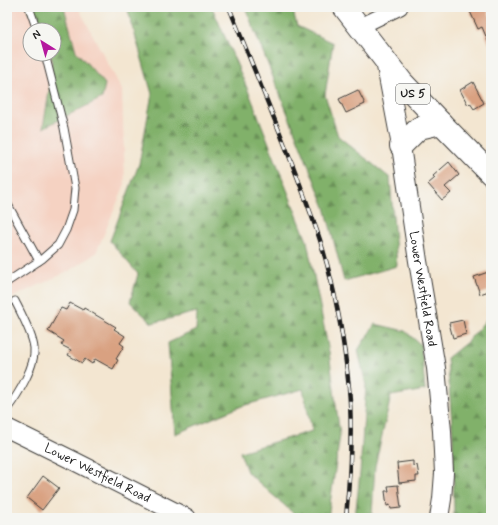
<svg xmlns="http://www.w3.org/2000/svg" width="498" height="525" viewBox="0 0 498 525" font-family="Mynerve,sans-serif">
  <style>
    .built { fill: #f5d2c2; fill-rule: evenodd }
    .forest { fill: url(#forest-firs); stroke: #4e6644 }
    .building { fill: #d9a181 }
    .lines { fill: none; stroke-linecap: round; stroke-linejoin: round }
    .service-casing { stroke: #3c3a37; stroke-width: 9 }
    .minor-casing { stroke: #3c3a37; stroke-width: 17 }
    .tertiary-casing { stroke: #3c3a37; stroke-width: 20 }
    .primary-casing { stroke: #3c3a37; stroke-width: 24 }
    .service { stroke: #fff; stroke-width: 7 }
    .minor { stroke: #fff; stroke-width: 15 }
    .tertiary { stroke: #fff; stroke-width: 18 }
    .primary { stroke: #fff; stroke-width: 22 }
    .rail-casing { stroke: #1c1c1c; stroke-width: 4.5 }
    .rail { stroke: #f6f6f2; stroke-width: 3; stroke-dasharray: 9; stroke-linecap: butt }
    .labels { text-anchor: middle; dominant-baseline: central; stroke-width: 4; stroke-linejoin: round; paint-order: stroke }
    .shield { fill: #f6f6f2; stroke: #5d5d5c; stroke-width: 1 }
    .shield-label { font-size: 12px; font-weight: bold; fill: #1c1c1c }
    .street-label { font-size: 13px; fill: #1c1c1c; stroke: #f6f6f2 }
  </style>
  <defs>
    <pattern id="forest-firs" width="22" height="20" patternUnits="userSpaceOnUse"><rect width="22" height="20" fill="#81b16b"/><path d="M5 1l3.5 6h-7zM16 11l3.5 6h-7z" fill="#698f57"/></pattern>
  </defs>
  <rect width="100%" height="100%" fill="#f6f6f2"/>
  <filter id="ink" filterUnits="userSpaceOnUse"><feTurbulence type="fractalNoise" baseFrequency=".025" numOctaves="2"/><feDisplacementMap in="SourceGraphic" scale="8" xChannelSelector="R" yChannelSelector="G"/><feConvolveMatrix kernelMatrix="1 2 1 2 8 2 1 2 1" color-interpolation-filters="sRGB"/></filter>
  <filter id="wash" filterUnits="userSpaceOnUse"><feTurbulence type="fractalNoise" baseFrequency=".012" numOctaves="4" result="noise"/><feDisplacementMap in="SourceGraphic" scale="16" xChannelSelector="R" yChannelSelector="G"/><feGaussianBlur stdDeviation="0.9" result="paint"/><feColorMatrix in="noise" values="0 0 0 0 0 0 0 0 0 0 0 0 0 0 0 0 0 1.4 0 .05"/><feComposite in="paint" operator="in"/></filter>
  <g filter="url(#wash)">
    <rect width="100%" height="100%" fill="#f3e6d1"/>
    <!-- built -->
    <path class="built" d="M7,7H78L122,90L125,184L96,253L69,271L7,300ZM30,30H54V54H30Z"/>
    <!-- forest -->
    <g class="forest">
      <path d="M27,7H64L76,51L105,84L102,98L43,128L49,92L52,58L50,54H54V30H39Z"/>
      <path d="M127,7H212L250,95L307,241L329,352L340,435L328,518H298L293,513L247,472L240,452L312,431L303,389L242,406L175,434L168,343L196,330L197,312L152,323L130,302L138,274L110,241L139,164L152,94Z"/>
      <path d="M245,7H292L297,26L333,43L325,95L338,136L390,178L397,266L344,281L325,207Z"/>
      <path d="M491,314V518H454L453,437L447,358L467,342Z"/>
      <path d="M375,324L405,331L421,345L425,390L391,396L375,466L372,514L376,518H355L360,473L366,385L358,350Z"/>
    </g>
    <g id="blocks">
      <!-- building -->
      <g class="building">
        <path d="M468,7H486L491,18V48L482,27L478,29Z"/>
        <path d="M473,82L484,103L474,109L470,103L468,105L460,90Z"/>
        <path d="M358,90L365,104L346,113L339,99Z"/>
        <path d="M449,162L459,175L445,187L451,193L442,200L428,184L435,178L433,176Z"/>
        <path d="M491,271V285L488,286L489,291L480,294L474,277Z"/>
        <path d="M70,303L83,310L84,308L116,327L114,329L125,336L120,343L124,346L116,359L118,360L113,369L95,359L92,364L85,359L82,363L68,355L71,350L61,345L64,341L48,331L61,308L66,310Z"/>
        <path d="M463,320L466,334L453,338L449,323Z"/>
        <path d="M413,461V466L417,465L419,476H416V481L399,483L397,463Z"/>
        <path d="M43,476L59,488L42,510L27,498Z"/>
        <path d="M398,485L401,508L391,509L390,505L387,506L385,491H389L388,486Z"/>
      </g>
    </g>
  </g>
  <g filter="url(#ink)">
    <use href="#blocks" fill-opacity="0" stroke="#3c3a37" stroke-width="1"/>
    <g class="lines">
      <!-- service casing -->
      <g class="service-casing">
        <g id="service">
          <path d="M29,7L37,30"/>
          <path d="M7,203L39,261"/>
          <path d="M7,282L42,259L58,245L66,230L73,210L75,188L64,128L45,54"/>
          <path d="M7,409C18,395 36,365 34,348C33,335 21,313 15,301"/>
        </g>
      </g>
      <!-- minor casing -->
      <g class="minor-casing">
        <path id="minor" d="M359,27L400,7"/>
      </g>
      <!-- tertiary casing -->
      <g class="tertiary-casing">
        <g id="tertiary">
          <path id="s1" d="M385,61L401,146L418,261L436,368L442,431L444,473L442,499L439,518"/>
          <path id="s2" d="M7,428L74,461L187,518"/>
        </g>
      </g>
      <!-- primary casing -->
      <g class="primary-casing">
        <g id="primary">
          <path d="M344,7L402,82L441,123L491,174"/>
          <path d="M401,146L419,128L441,123"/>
        </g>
      </g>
      <!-- service -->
      <use href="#service" class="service"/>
      <!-- minor -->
      <use href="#minor" class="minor"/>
      <!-- tertiary -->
      <use href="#tertiary" class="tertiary"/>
      <!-- primary -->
      <use href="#primary" class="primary"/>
      <!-- rail casing -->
      <g class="rail-casing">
        <path id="rail" d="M229,7C246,49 263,91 280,133C294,168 308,204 320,240C335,288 344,339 349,388C353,431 350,475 346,518"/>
      </g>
      <!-- rail -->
      <use href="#rail" class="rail"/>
    </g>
  </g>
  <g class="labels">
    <!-- shield labels -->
    <rect class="shield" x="396" y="84" width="34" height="20" rx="3"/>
    <g class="shield-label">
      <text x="413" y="94">US 5</text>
    </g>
    <!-- street labels -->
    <g class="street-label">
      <text stroke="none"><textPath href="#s1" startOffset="231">Lower Westfield Road</textPath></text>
      <text stroke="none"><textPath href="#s2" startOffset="101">Lower Westfield Road</textPath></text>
    </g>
  </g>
  <!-- margin -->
  <rect width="498" height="525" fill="none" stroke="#f6f6f2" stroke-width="24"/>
  <!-- north arrow -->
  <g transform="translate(42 42) rotate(323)"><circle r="19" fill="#f6f6f2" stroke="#9f9f9c"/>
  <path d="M0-3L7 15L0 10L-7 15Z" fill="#b5179e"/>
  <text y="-6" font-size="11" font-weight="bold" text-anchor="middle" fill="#1c1c1c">N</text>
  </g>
</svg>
